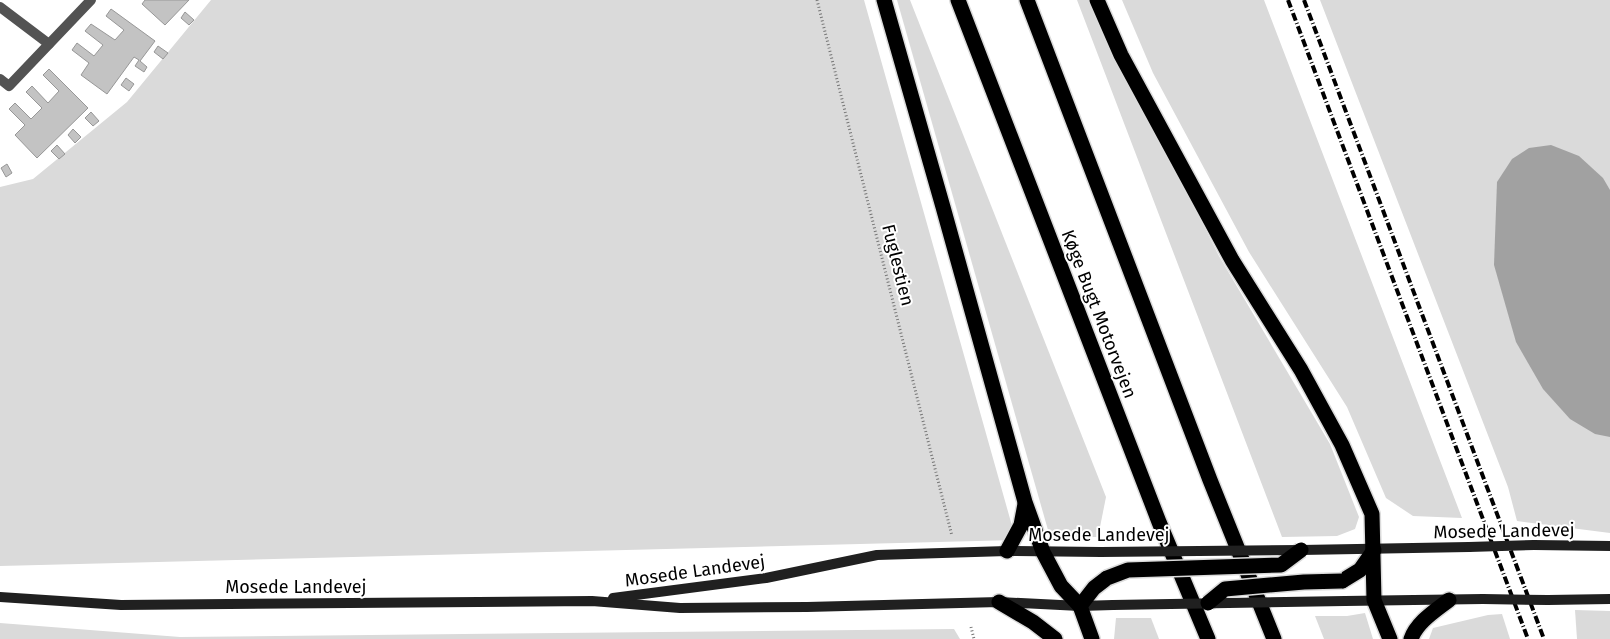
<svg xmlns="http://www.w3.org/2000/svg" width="1610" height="639" viewBox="0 0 1610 639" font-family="'Fira Sans',sans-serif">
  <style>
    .green { fill: #dadada }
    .water { fill: #a1a1a1 }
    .building { fill: #c3c3c3; stroke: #979797 }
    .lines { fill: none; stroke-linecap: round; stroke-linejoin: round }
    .motorway-casing { stroke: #dbdbdb; stroke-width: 18 }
    .path { stroke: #757575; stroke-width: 3; stroke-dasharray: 1 2.5; stroke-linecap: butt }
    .minor { stroke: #535353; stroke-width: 10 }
    .secondary { stroke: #202020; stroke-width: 10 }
    .motorway { stroke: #000; stroke-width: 15 }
    .rail { stroke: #000; stroke-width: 4; stroke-dasharray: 8 2.5 1 2.5; stroke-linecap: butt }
    .motorway-bridge-casing { stroke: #dbdbdb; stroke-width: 18; stroke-linecap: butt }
    .secondary-bridge { stroke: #202020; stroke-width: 10 }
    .motorway-bridge { stroke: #000; stroke-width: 15 }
    .labels { text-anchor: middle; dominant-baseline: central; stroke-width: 4; stroke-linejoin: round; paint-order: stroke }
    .street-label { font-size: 18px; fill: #000; stroke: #fff }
  </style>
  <rect width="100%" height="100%" fill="#fff"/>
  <!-- green -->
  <g class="green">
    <path d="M211,0H864L1016,540L0,566V187L33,179L127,102Z"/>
    <path d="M897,0H910L1106,497L1098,537H1050Z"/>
    <path d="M1077,0H1090L1219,256L1330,444L1359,517L1355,529L1337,536L1282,537Z"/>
    <path d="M1122,0H1264L1462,518L1413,516L1386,498L1347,407L1249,252L1153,73Z"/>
    <path d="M1320,0H1610V533L1517,521L1508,487Z"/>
    <path d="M1575,610L1610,611V639H1577Z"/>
    <path d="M1365,613L1373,639H1324L1315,616H1347Z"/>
    <path d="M1502,614L1510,639H1429L1433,628L1488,615Z"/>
    <path d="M1116,618H1151L1159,639H1114Z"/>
    <path d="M0,623L180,637L954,629L960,639H0Z"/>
  </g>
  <!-- water -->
  <path class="water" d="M1551,145L1579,156L1603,178L1610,190V437L1595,434L1570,419L1543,389L1516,342L1494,265L1497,182L1512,159L1529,148Z"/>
  <!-- building -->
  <g class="building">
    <path d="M145,0H189L165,25L142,4Z"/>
    <path d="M111,9L155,41L140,61L147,67L144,72L135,66L139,60L134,57L107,94L81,75L89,63L72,50L77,43L94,56L103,45L85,31L91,24L115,40L124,30L106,16Z"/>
    <path d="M185,12L194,20L189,25L181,18Z"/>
    <path d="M158,46L168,53L163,59L154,52Z"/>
    <path d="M49,69L88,108L37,158L15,135L25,125L9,109L15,103L31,119L42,108L26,92L32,86L48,103L59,91L43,75Z"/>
    <path d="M126,78L134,84L129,91L121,85Z"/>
    <path d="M91,112L99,121L93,126L85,118Z"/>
    <path d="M73,129L81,137L75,143L68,135Z"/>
    <path d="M57,145L65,154L59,159L51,151Z"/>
    <path d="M7,164L12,173L6,177L1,168Z"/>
  </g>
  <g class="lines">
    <!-- motorway casing -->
    <g class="motorway-casing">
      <g id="motorway">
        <path d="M884,0L943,207L1025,502L1043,552L1061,586L1080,606L1092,639"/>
        <path d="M958,0L1159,522L1208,639"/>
        <path d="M1027,0L1210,480L1274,639"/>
        <path d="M1097,0L1121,55L1232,260L1301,370L1342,445L1372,514L1374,600L1390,639"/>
        <path d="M1007,551L1021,525L1025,504"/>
        <path d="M1342,581L1360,570L1374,550"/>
        <path d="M999,602L1033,622L1055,639"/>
        <path d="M1080,606L1094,588L1107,578"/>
        <path d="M1411,639C1417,622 1435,611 1449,600"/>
      </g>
    </g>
    <!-- path -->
    <g class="path">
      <path d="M817,0L952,536"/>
      <path d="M971,627L974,639"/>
    </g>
    <!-- minor -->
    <g class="minor">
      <path d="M0,7L49,44"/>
      <path d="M0,79L9,86L91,0"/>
    </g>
    <!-- secondary -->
    <g class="secondary">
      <path d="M1534,545L1610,546"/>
      <path d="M1301,550L1469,547"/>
      <path d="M0,597L121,605L592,601L680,608L807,607L999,602L1080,606L1113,605"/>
      <path d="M613,598L766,578L877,555L1007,551L1101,552"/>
      <path d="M1548,600L1610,599"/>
      <path d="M1345,601L1483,599"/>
    </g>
    <!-- motorway -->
    <use href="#motorway" class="motorway"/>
    <!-- rail -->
    <g class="rail">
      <path d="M1288,0L1528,639"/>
      <path d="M1304,0L1544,639"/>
    </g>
    <!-- motorway-bridge casing -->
    <g class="motorway-bridge-casing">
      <g id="motorway-bridge">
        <path d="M1107,578L1128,570L1281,565L1301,550"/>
        <path d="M1208,603L1225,589L1304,582L1342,581"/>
      </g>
    </g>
    <!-- secondary-bridge -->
    <g class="secondary-bridge">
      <path d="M1469,547L1534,545"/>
      <path d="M1101,552L1301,550"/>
      <path d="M1483,599L1548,600"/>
      <path d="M1113,605L1345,601"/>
    </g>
    <!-- motorway-bridge -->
    <use href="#motorway-bridge" class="motorway-bridge"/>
  </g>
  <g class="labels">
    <!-- street labels -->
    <g class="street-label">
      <text transform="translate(898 265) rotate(76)">Fuglestien</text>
      <text transform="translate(1099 314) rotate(69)">Køge Bugt Motorvejen</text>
      <text transform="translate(1504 531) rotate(-1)">Mosede Landevej</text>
      <text x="1099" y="535">Mosede Landevej</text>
      <text transform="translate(695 571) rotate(-8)">Mosede Landevej</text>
      <text x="296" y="587">Mosede Landevej</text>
    </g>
  </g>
</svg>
